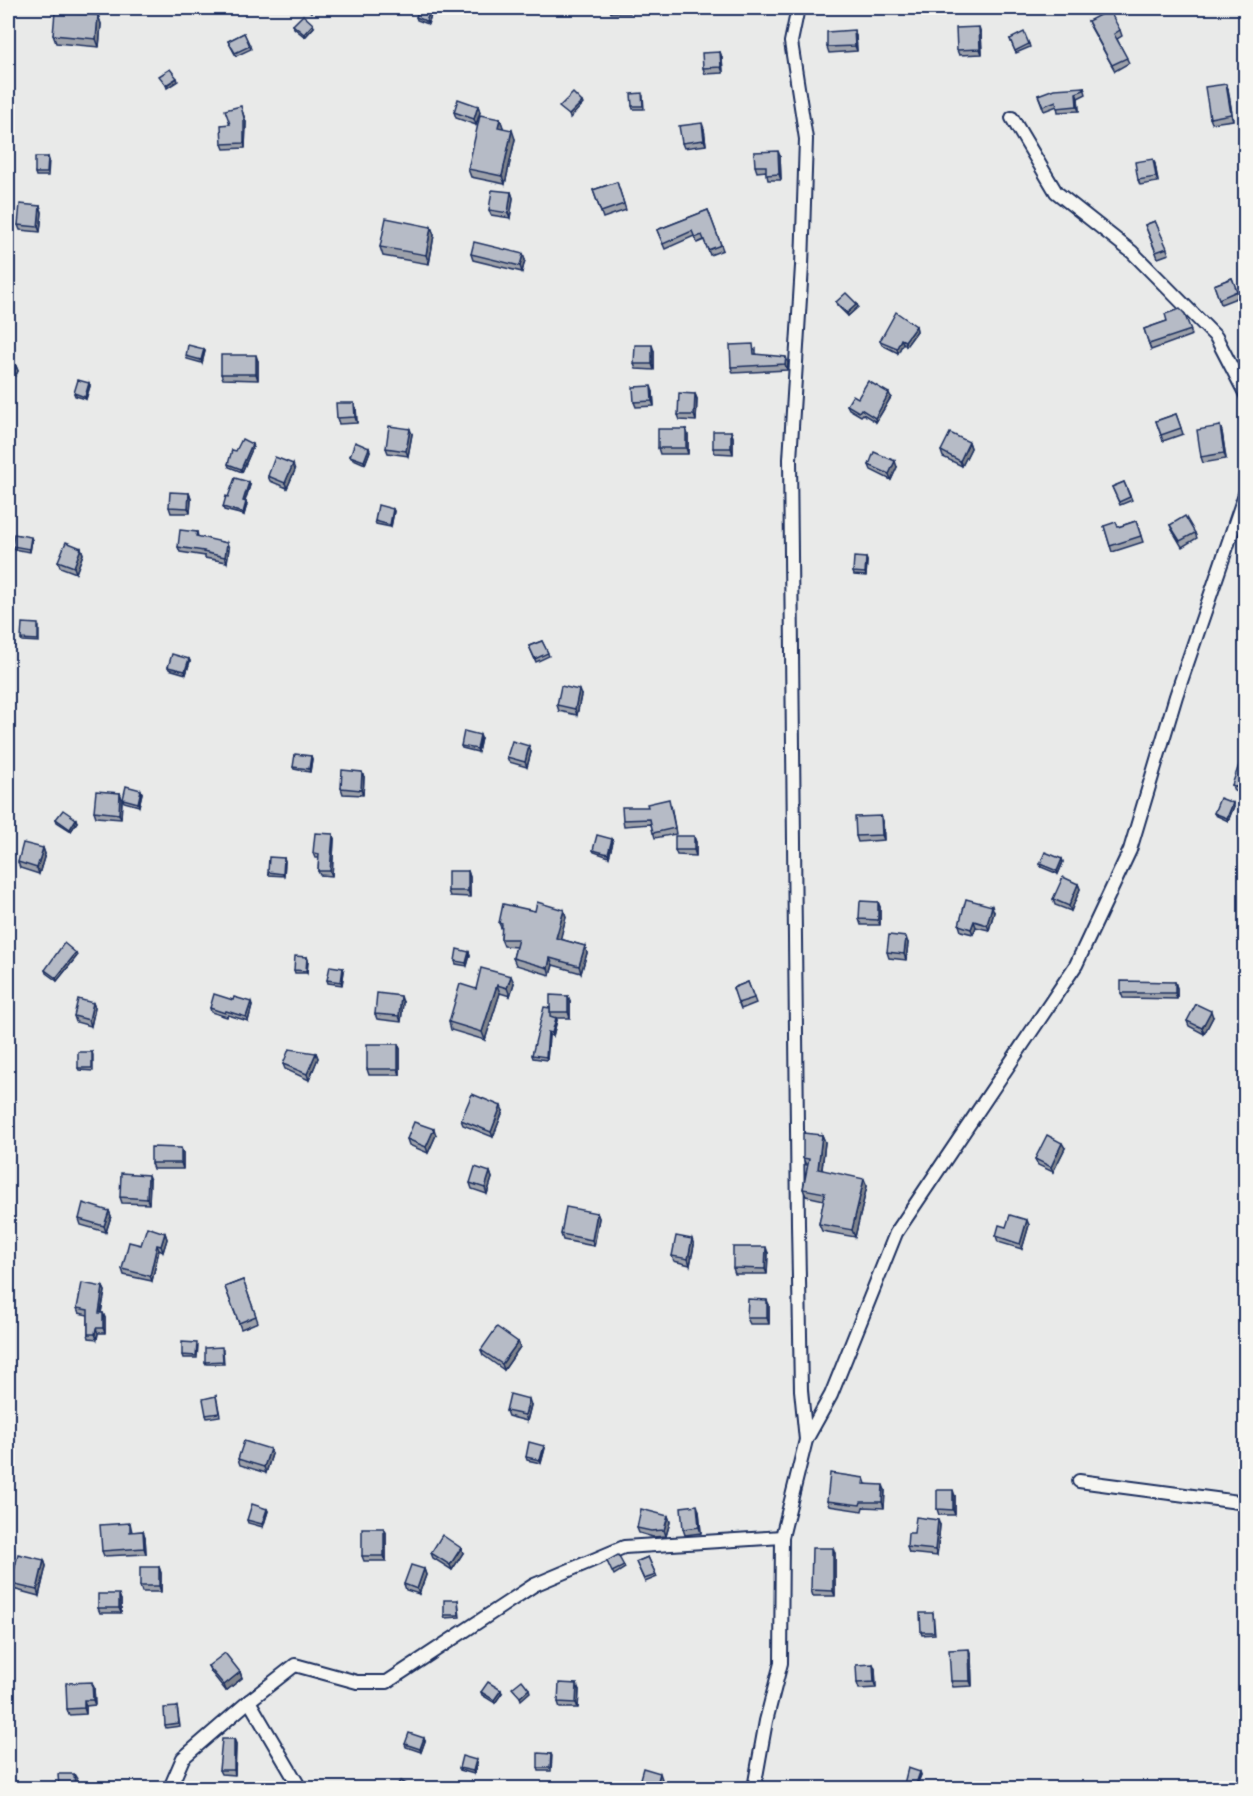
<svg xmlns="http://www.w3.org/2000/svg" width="1253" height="1796" viewBox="0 0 1253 1796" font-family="Mali,sans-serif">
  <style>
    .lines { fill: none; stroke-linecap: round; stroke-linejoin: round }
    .street-casing { stroke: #1b2f5e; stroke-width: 16 }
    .street { stroke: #f6f6f2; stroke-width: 12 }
    .wall { fill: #9da1aa; stroke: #1b2f5e; stroke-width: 1.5 }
    .shaded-wall { fill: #7f838b; stroke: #1b2f5e; stroke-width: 1.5 }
    .building { fill: #b6bbc6; stroke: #1b2f5e; stroke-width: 1.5 }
  </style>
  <rect width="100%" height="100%" fill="#e9eae9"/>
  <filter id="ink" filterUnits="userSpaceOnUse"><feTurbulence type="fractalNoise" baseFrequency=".0167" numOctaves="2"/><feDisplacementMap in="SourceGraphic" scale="12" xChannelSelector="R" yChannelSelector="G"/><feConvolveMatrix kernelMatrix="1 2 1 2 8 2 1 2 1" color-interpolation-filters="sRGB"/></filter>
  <g filter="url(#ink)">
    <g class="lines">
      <!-- street casing -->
      <g class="street-casing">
        <g id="street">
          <path d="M798,8L791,42L806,139L802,266L790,459L798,1224L801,1390L806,1440"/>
          <path d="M1012,118L1056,192L1132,252L1216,337L1246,395"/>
          <path d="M1079,1481L1246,1503"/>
          <path d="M249,1701L300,1788"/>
          <path d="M170,1788L183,1758L249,1701L295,1665L357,1682H387L534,1585L624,1547L782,1537"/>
          <path d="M754,1788L766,1721L781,1663L782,1537L806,1440L831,1395L896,1233L1076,965L1130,850L1176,696L1246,491"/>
        </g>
      </g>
      <!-- street -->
      <use href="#street" class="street"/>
    </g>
    <!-- wall -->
    <g class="wall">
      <path d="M305,8H315L311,12Z"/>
      <path d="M609,8H630V13H611Z"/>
      <path d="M432,12L428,24L417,20L416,17Z"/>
      <path d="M98,15L101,24L99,47L56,43L53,35Z"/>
      <path d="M1088,21L1120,30L1122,36L1117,39L1129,63L1115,71L1090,26Z"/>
      <path d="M293,25L314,27L305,37L294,28Z"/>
      <path d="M244,33L251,49L236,56L228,41Z"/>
      <path d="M981,33L982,54L959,55L957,50Z"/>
      <path d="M856,36L857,51L829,53L827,47Z"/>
      <path d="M1010,39L1029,44L1030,47L1016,53Z"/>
      <path d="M720,52L722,58L723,73L705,74L703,68Z"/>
      <path d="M1084,87L1086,94L1078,98L1079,111L1058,112L1057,106L1044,111L1038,95Z"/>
      <path d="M1228,89L1233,120L1212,123L1210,118Z"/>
      <path d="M643,96L644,109H633L632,106Z"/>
      <path d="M478,106L480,112L476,125L456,118L454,112Z"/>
      <path d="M242,111L246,122L245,148L224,149L222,144L230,124Z"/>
      <path d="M500,119L503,128L515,139L505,184L471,177L468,169Z"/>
      <path d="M704,129L706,145L684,148L682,143Z"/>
      <path d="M780,156L781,180H768L766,171L757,172L755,166Z"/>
      <path d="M48,157L49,160L48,176H36L35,173Z"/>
      <path d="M1155,164L1158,182L1140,185L1138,180Z"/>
      <path d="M617,182L626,210L603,218L593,190Z"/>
      <path d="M511,192L513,198L510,218L491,215L489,210Z"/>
      <path d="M40,206L42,212L40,232L20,230L18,225Z"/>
      <path d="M708,210L723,250L710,255L704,240L697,243L694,236L665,249L657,230Z"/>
      <path d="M1155,221L1169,254L1158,258L1145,225Z"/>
      <path d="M431,227L434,235L429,264L383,256L380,247Z"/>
      <path d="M471,254L525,260L522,272L473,260Z"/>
      <path d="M1232,278L1239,297L1221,304L1214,285Z"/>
      <path d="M836,302L858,307L848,316L837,305Z"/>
      <path d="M1184,313L1192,335L1151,350L1144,329L1167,321Z"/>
      <path d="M916,326L917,331L906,346L903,343L898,353L882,345L880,341Z"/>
      <path d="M204,349L205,351L202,363L187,359L186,356Z"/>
      <path d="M756,349V354L788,363L787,370L733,373L731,367Z"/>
      <path d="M654,351V370L636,369L634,364Z"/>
      <path d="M258,361V380L223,379L221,374Z"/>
      <path d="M8,362L16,366L18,371L16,375L8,373Z"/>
      <path d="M89,383L90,386L86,399L75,396L74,393Z"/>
      <path d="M653,392L654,406L636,407L634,402Z"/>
      <path d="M695,394L697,399L696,421L680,420L678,415Z"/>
      <path d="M891,397L876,422L863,414L861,416L849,409L847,405L858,398Z"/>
      <path d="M356,408L357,423L339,424L337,418Z"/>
      <path d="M1176,414L1183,434L1163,441L1156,421Z"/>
      <path d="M1220,426L1222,432L1226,459L1203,463L1201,457Z"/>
      <path d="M686,429L688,435V454H660L658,448Z"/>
      <path d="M731,431L733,437V454L715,453L713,448Z"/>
      <path d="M412,434L408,456L388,453L386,448Z"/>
      <path d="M969,442L971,448L962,466L943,457L941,451Z"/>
      <path d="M253,447L242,472L229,467L228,464L236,451Z"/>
      <path d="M369,448L370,451L365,464L351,458L350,456Z"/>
      <path d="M869,465L897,467L891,480L871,470Z"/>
      <path d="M295,470L287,488L270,481L268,476Z"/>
      <path d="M1124,482L1132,500L1120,505L1112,487Z"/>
      <path d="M250,485L245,501L247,504L244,515L224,510L223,507L228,497Z"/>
      <path d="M189,493L191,499L190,513H171L169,507Z"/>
      <path d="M393,509L394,511L391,527L376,524L375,521Z"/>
      <path d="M8,521L11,527V547H8Z"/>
      <path d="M1136,521L1143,542L1112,552L1104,526L1118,527Z"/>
      <path d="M1170,525L1195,533L1197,538L1182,547L1172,530Z"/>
      <path d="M197,532L198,537L229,548L227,562L205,558V556L180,552L178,547Z"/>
      <path d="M32,540L30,552L13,549L12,546Z"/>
      <path d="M81,548L83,554L76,573L60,567L58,561Z"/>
      <path d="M866,558L867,561L866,576L854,575L853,572Z"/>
      <path d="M39,627V642L22,641L21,639Z"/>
      <path d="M542,641L549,656L536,662L529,646Z"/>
      <path d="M189,659L190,661L186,674L169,669L168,667Z"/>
      <path d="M581,695L577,715L559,711L557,705Z"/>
      <path d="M480,735L481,738L478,752L462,748L461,746Z"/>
      <path d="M529,746L531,752L527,767L509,762L507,757Z"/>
      <path d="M311,756L312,759L310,772L294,769L293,767Z"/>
      <path d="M1245,764V795L1234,791L1232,785Z"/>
      <path d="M364,777L363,795L343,794L341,788Z"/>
      <path d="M120,793L122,799L121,819L96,817L94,811Z"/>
      <path d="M142,793L139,806L124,802L123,799Z"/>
      <path d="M1233,803L1234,806L1228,821L1215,815L1214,813Z"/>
      <path d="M671,805L676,834L655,838L651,824L624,826L623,820L648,807Z"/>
      <path d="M881,816L883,821L884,840L858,842L856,836Z"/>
      <path d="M56,819L77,822L71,831L57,822Z"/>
      <path d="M334,839L332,876L320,875L318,871L319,858H315L313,853Z"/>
      <path d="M612,839L613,842L609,857L594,852L593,850Z"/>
      <path d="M696,842V856L677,855L675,850Z"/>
      <path d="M43,848L45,854L39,874L20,868L18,862Z"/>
      <path d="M284,858L285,861L284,876L269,875L268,872Z"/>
      <path d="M1062,859L1063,862L1058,874L1041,867L1040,864Z"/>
      <path d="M468,871L470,877V897L450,896L448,891Z"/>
      <path d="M1078,884L1080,889L1071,911L1055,905L1053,899Z"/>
      <path d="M878,902L880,907V925H861L859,919Z"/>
      <path d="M564,910L566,917L560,939L585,946L587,953L581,973L553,965L550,975L516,965L513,958L516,947L504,946L501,939L502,930L499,923L535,911Z"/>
      <path d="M994,912L989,930L976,927L973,934L961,931L959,925Z"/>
      <path d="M908,943L906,960L889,958L887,952Z"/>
      <path d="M469,952L470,955L467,966L456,964L455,961Z"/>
      <path d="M77,956L57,981L46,973L45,970Z"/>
      <path d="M307,957L308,960L307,973H295L294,970Z"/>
      <path d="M343,968L344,971L342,985L328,983L327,980Z"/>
      <path d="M748,982L756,1003L741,1009L733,988Z"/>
      <path d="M1175,982L1177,988V999L1123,998L1121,993Z"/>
      <path d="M514,983L510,996L500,993L485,1040L451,1030L449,1022L476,989Z"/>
      <path d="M568,996L570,1001V1018H556L557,1020L553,1036L549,1035L547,1060L533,1058L532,1055L550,1008Z"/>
      <path d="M403,1002L401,1022L377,1019L375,1014Z"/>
      <path d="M93,1003L95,1008L91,1026L76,1022L74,1016Z"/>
      <path d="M252,1006L248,1021L228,1015L227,1017L211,1012L210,1008Z"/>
      <path d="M1213,1017L1204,1034L1189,1026L1187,1021Z"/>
      <path d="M398,1044L400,1049V1075H369L367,1069Z"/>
      <path d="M92,1052L93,1055V1071L79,1070L78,1068Z"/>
      <path d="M316,1053L318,1058L309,1080L285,1069L283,1064Z"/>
      <path d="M503,1111L493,1137L463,1125L461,1120Z"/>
      <path d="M436,1135L428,1153L409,1145L407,1139Z"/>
      <path d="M822,1135L825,1142L822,1170L867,1186L855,1237L822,1231L819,1224L824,1200L806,1196L803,1189L808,1165H806L803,1158Z"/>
      <path d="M1065,1148L1053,1172L1038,1165L1035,1159Z"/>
      <path d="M183,1153V1169H153L151,1163Z"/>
      <path d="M490,1172L492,1178L487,1194L472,1189L470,1183Z"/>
      <path d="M150,1180L149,1204L122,1203L120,1197Z"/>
      <path d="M109,1211L111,1216L106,1232L81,1225L79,1219Z"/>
      <path d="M597,1213L599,1218L594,1246L563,1240L561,1234Z"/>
      <path d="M1029,1225L1022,1249L998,1242L996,1236Z"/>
      <path d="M165,1233L167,1239L163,1252L159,1250L152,1281L124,1275L122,1269L141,1245Z"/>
      <path d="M694,1245L690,1265L674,1261L672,1256Z"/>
      <path d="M768,1253L767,1274H735L733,1268Z"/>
      <path d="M243,1280L258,1322L241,1329L225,1287Z"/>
      <path d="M103,1287L105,1291L101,1313H103L105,1318V1333H98L97,1339L89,1338L88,1334V1315L79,1313L77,1308Z"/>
      <path d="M769,1305V1324H750L747,1318Z"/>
      <path d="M518,1342L520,1347L504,1370L483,1355L481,1350Z"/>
      <path d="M198,1346L197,1358H183L182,1355Z"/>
      <path d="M223,1350L224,1364H206L205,1362Z"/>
      <path d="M216,1396L220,1416L207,1418L206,1415Z"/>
      <path d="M531,1405L527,1421L508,1416L506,1411Z"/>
      <path d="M545,1448L541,1463L527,1460L526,1457Z"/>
      <path d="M272,1454L266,1473L240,1465L238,1459Z"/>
      <path d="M864,1478L866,1484L885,1490L884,1508L863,1507L862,1511L829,1506L827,1501Z"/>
      <path d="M955,1496V1515H939L937,1509Z"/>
      <path d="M267,1509L268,1511L263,1527L248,1523L247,1520Z"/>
      <path d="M699,1511L701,1533L685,1535L683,1529Z"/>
      <path d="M668,1516L670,1522L666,1536L653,1537L639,1533L637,1528Z"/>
      <path d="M130,1523L132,1532L143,1531L145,1537L146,1554L104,1556L102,1551Z"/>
      <path d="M940,1525L937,1556L909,1553L907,1547Z"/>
      <path d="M386,1533V1561H364L362,1556Z"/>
      <path d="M431,1553H463L452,1570L433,1558Z"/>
      <path d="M835,1554V1596H813L811,1590Z"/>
      <path d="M648,1557L657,1577L645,1582L636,1562Z"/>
      <path d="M44,1560L46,1566L39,1596L13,1589L11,1584Z"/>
      <path d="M607,1561L624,1566L625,1568L614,1575Z"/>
      <path d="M159,1567L161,1573V1592H142L140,1586Z"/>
      <path d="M424,1569L426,1575L419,1594L406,1590L404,1584Z"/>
      <path d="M121,1600V1613H100L98,1608Z"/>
      <path d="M458,1600L460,1617L445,1618L444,1615Z"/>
      <path d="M933,1613L935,1634L922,1635L921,1632Z"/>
      <path d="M971,1655L972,1686L953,1687L951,1681Z"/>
      <path d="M873,1664L875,1669L876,1688L859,1689L857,1683Z"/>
      <path d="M208,1666L240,1672L242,1678L226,1691L211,1672Z"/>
      <path d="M94,1688L95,1705L86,1706V1714L69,1715L67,1709Z"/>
      <path d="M579,1690L578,1708H560L558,1702Z"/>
      <path d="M481,1692L502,1693L495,1703L482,1695Z"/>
      <path d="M177,1707L180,1726L166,1728L165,1725Z"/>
      <path d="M234,1739L236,1744L235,1775L221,1774L219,1770Z"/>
      <path d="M425,1741L421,1752L406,1747L405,1744Z"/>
      <path d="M551,1754L552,1756L551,1771H539L538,1768Z"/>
      <path d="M477,1763L474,1774L460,1770L459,1768Z"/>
      <path d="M920,1772L921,1775L916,1788H912L905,1786L904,1784Z"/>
    </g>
    <!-- shaded-wall -->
    <g class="shaded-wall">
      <path d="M310,8H315L311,12Z"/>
      <path d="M431,9L432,12L428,24L426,21Z"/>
      <path d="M98,15L101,24L99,47L96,39Z"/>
      <path d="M313,24L314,27L305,37L304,34Z"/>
      <path d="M979,27L981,33L982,54L980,49Z"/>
      <path d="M854,30L856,36L857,51L855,46Z"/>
      <path d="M720,52L722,58L723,73L721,67Z"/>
      <path d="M177,78L178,81L167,88L166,85Z"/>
      <path d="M1226,84L1228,89L1233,120L1231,114Z"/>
      <path d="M1076,93L1078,98L1079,111L1077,106Z"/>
      <path d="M582,102L583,104L570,118L569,115Z"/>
      <path d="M478,106L480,112L476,125L474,119Z"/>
      <path d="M242,111L246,122L245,148L244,143Z"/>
      <path d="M500,119L503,127L501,136L498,127Z"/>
      <path d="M702,123L704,129L706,145L704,140Z"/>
      <path d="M512,130L515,139L505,184L502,176Z"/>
      <path d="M778,151L780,156L781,180L779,174Z"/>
      <path d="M1153,159L1155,164L1158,182L1156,177Z"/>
      <path d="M511,192L513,198L510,218L508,213Z"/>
      <path d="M40,206L42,212L40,232L38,227Z"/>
      <path d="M431,227L434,235L429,264L426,255Z"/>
      <path d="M523,254L525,260L522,272L520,266Z"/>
      <path d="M857,304L858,307L848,316L847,313Z"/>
      <path d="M916,326L917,331L906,346L905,341Z"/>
      <path d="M901,339L903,343L898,353L897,348Z"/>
      <path d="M652,345L654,351V370L652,364Z"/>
      <path d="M204,349L205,351L202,363L201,360Z"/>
      <path d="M256,355L258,361V380L256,374Z"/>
      <path d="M786,357L788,363L787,370L785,364Z"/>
      <path d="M16,366L18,371L16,375L14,371Z"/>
      <path d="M89,383L90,386L86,399L85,397Z"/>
      <path d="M651,386L653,392L654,406L652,401Z"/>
      <path d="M889,393L891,397L876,422L875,418Z"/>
      <path d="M695,394L697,399L696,421L694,415Z"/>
      <path d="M354,403L356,408L357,423L355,417Z"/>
      <path d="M1220,426L1222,432L1226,459L1224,453Z"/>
      <path d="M410,429L412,434L408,456L406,451Z"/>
      <path d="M686,429L688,435V454L686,448Z"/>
      <path d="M731,431L733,437V454L731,448Z"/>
      <path d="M969,442L971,448L962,466L960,461Z"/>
      <path d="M252,444L253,447L242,472L241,469Z"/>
      <path d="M369,448L370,451L365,464L364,461Z"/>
      <path d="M895,461L897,467L891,480L889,474Z"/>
      <path d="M293,464L295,470L287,488L285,483Z"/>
      <path d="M249,482L250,485L244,504L243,501Z"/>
      <path d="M189,493L191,499L190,513L188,508Z"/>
      <path d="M246,502L247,504L244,515L243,513Z"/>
      <path d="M393,509L394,511L391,527L390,525Z"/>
      <path d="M9,521L11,527V547L9,541Z"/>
      <path d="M31,537L32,540L30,552L29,549Z"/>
      <path d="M227,543L229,548L227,562L225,557Z"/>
      <path d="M81,548L83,554L76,573L74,567Z"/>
      <path d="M866,558L867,561L866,576L865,573Z"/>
      <path d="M189,659L190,661L186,674L185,671Z"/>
      <path d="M579,690L581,695L577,715L575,709Z"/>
      <path d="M480,735L481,738L478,752L477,749Z"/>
      <path d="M529,746L531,752L527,767L525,762Z"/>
      <path d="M311,756L312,759L310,772L309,769Z"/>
      <path d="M362,772L364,777L363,795L361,790Z"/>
      <path d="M141,790L142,793L139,806L138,803Z"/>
      <path d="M120,793L122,799L121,819L119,814Z"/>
      <path d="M1233,803L1234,806L1228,821L1227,818Z"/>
      <path d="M881,816L883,821L884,840L882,835Z"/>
      <path d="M76,819L77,822L71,831L70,829Z"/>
      <path d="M333,834L334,839L332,876L330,871Z"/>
      <path d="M694,836L696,842V856L694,850Z"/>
      <path d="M612,839L613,842L609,857L608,854Z"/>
      <path d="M43,848L45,854L39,874L37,868Z"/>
      <path d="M284,858L285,861L284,876L283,874Z"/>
      <path d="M1062,859L1063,862L1058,874L1057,871Z"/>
      <path d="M468,871L470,877V897L468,891Z"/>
      <path d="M1078,884L1080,889L1071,911L1069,906Z"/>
      <path d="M878,902L880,907V925L878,920Z"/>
      <path d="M992,906L994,912L989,930L987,925Z"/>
      <path d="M564,910L566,917L559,945L556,938Z"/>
      <path d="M974,921L976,927L973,934L971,929Z"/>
      <path d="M906,937L908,943L906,960L904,954Z"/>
      <path d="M585,946L587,953L581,973L579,966Z"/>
      <path d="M469,952L470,955L467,966L466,963Z"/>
      <path d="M76,953L77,956L57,981L56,978Z"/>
      <path d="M307,957L308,960L307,973L306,971Z"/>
      <path d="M550,958L553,965L550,975L548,968Z"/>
      <path d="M343,968L344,971L342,985L341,982Z"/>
      <path d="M511,976L514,983L510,996L507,988Z"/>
      <path d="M1175,982L1177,988V999L1175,993Z"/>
      <path d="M497,985L500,993L485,1040L482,1032Z"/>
      <path d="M401,996L403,1002L401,1022L399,1016Z"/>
      <path d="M568,996L570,1001V1018L568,1012Z"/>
      <path d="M251,1002L252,1006L248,1021L246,1017Z"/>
      <path d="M93,1003L95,1008L91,1026L89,1020Z"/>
      <path d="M1211,1011L1213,1017L1204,1034L1202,1028Z"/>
      <path d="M556,1018L557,1020L553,1036L552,1033Z"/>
      <path d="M548,1032L549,1035L547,1060L546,1057Z"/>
      <path d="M398,1044L400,1049V1075L398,1069Z"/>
      <path d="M316,1053L318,1058L309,1080L307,1074Z"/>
      <path d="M501,1106L503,1111L493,1137L491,1132Z"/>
      <path d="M434,1129L436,1135L428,1153L426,1147Z"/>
      <path d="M822,1135L825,1142L821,1176L818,1169Z"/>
      <path d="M1062,1143L1065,1148L1053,1172L1051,1167Z"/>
      <path d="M181,1148L183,1153V1169L181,1163Z"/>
      <path d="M490,1172L492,1178L487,1194L485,1188Z"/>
      <path d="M148,1175L150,1180L149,1204L147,1199Z"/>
      <path d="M864,1179L867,1186L855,1237L852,1230Z"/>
      <path d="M109,1211L111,1216L106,1232L104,1226Z"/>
      <path d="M597,1213L599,1218L594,1246L592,1240Z"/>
      <path d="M1027,1220L1029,1225L1022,1249L1020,1244Z"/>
      <path d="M165,1233L167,1239L163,1252L161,1246Z"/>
      <path d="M692,1239L694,1245L690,1265L688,1259Z"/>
      <path d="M157,1245L159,1250L152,1281L150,1276Z"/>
      <path d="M766,1247L768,1253L767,1274L765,1269Z"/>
      <path d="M103,1287L105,1291L100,1317L99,1313Z"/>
      <path d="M767,1300L769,1305V1324L767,1318Z"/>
      <path d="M103,1313L105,1318V1333L103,1328Z"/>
      <path d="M96,1328L98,1333L97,1339L95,1334Z"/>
      <path d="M518,1342L520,1347L504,1370L502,1364Z"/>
      <path d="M529,1399L531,1405L527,1421L525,1415Z"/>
      <path d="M544,1446L545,1448L541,1463L540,1460Z"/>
      <path d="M270,1449L272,1454L266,1473L264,1467Z"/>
      <path d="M883,1485L885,1490L884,1508L882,1502Z"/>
      <path d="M953,1490L955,1496V1515L953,1510Z"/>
      <path d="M697,1505L699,1511L701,1533L699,1527Z"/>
      <path d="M267,1509L268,1511L263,1527L262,1524Z"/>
      <path d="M668,1516L670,1522L666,1536L664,1530Z"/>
      <path d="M938,1520L940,1525L937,1556L935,1550Z"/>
      <path d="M384,1528L386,1533V1561L384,1556Z"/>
      <path d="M143,1531L145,1537L146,1554L144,1548Z"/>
      <path d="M461,1548L463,1553L452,1570L450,1565Z"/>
      <path d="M833,1548L835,1554V1596L833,1591Z"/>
      <path d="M44,1560L46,1566L39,1596L37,1590Z"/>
      <path d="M159,1567L161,1573V1592L159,1586Z"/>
      <path d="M424,1569L426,1575L419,1594L417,1589Z"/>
      <path d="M119,1594L121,1600V1613L119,1608Z"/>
      <path d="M969,1649L971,1655L972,1686L970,1681Z"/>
      <path d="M873,1664L875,1669L876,1688L874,1682Z"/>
      <path d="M240,1672L242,1678L226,1691L224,1685Z"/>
      <path d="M92,1682L94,1688L95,1705L93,1700Z"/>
      <path d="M577,1684L579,1690L578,1708L576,1703Z"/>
      <path d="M529,1689L530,1692L521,1700L520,1697Z"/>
      <path d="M501,1690L502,1693L495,1703L494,1700Z"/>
      <path d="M84,1700L86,1706V1714L84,1708Z"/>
      <path d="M424,1738L425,1741L421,1752L420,1749Z"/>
      <path d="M234,1739L236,1744L235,1775L234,1770Z"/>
      <path d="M476,1760L477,1763L474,1774L473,1771Z"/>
      <path d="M920,1772L921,1775L915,1788V1787Z"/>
      <path d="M660,1773L662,1779L659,1788H656Z"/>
      <path d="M74,1774L77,1779V1788H75Z"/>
    </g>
    <!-- building -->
    <g class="building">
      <path d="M419,8H426L431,9L426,21L416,17Z"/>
      <path d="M1109,10L1120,30L1114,34L1127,58L1112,65L1088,21Z"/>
      <path d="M55,12L98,15L96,39L53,35Z"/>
      <path d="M303,15L313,24L304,34L293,25Z"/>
      <path d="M979,27L980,49L957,50L956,28Z"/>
      <path d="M854,30L855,46L827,47V32Z"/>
      <path d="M1024,32L1029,44L1015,51L1010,39Z"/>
      <path d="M244,33L250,46L235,53L228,41Z"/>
      <path d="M720,52L721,67L703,68L702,53Z"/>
      <path d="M170,69L177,78L166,85L159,76Z"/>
      <path d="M1226,84L1231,114L1210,118L1205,87Z"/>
      <path d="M1084,87V90L1076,93L1077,106L1057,108L1056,101L1043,106L1038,95L1054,89Z"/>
      <path d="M573,93L582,102L569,115L559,107Z"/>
      <path d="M642,93L643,106H632L631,94Z"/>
      <path d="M458,99L478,106L474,119L454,112Z"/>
      <path d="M241,106L244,118V143L222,144L221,125L230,124L225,110Z"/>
      <path d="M480,115L500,119L498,127L512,130L502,176L468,169Z"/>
      <path d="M702,123L704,140L682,143L679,126Z"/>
      <path d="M778,151L779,174L766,175V166H755L754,152Z"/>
      <path d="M35,157H48L47,173H35Z"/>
      <path d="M1153,159L1156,177L1138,180L1135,162Z"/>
      <path d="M617,182L624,204L601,212L593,190Z"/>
      <path d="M492,190L511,192L508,213L489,210Z"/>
      <path d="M20,204L40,206L38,227L18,225Z"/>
      <path d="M708,210L721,245L708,250L702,235L695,238L692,231L663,244L657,230Z"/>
      <path d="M386,218L431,227L426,255L380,247Z"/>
      <path d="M1155,221L1167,248L1156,252L1145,225Z"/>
      <path d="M474,242L523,254L520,266L471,254Z"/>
      <path d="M1232,278L1237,291L1219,299L1214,285Z"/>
      <path d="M846,293L857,304L847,313L836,302Z"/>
      <path d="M1180,309L1184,313L1191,330L1149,344L1144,329L1167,321L1165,314Z"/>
      <path d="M896,312L916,326L905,341L901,339L897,348L880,341Z"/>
      <path d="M753,344L754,354L786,357L785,364L731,367L730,345Z"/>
      <path d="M188,345L204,349L201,360L186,356Z"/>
      <path d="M635,345H652V364H634Z"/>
      <rect x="221" y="355" width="35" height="19"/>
      <path d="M8,362L16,366L14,371L8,369Z"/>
      <path d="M78,380L89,383L85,397L74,393Z"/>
      <path d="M868,381L889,393L875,418L861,409L859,412L847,405L853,395L858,398Z"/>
      <path d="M651,386L652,401L634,402L633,387Z"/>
      <path d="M679,393L695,394L694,415H678Z"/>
      <path d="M336,403H354L355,417L337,418Z"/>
      <path d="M1176,414L1181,428L1161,435L1156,421Z"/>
      <path d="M389,426L410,429L406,451L386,448Z"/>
      <path d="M1220,426L1224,453L1201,457L1197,430Z"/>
      <rect x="658" y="429" width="28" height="19"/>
      <rect x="713" y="431" width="18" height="17"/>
      <path d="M950,433L969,442L960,461L941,451Z"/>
      <path d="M242,439L252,444L241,469L228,464L232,450L236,451Z"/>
      <path d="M355,442L369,448L364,461L350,456Z"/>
      <path d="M874,452L895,461L889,474L869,465Z"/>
      <path d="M275,457L293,464L285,483L268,476Z"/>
      <path d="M235,478L249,482L243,501L246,502L243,513L223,507L226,496L228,497Z"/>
      <path d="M1124,482L1130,497L1119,502L1112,487Z"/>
      <path d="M170,492L189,493L188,508L169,507Z"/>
      <path d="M378,505L393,509L390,525L375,521Z"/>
      <path d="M1185,516L1195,533L1180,541L1170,525Z"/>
      <rect x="8" y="521" width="1" height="20"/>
      <path d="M1136,521L1141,536L1110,546L1104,526L1116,522L1118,527Z"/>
      <path d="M180,530L197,532L196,536L227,543L225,557L203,552L204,551L178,547Z"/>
      <path d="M14,534L31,537L29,549L12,546Z"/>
      <path d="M66,542L81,548L74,567L58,561Z"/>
      <path d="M854,557L866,558L865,573L853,572Z"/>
      <path d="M22,623L38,624V640L21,639Z"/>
      <path d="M542,641L548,653L535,659L529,646Z"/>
      <path d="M172,654L189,659L185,671L168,667Z"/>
      <path d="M561,686L579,690L575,709L557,705Z"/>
      <path d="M464,731L480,735L477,749L461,746Z"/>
      <path d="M512,741L529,746L525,762L507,757Z"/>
      <path d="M295,754L311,756L309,769L293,767Z"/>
      <path d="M1240,762L1245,764V790L1232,785Z"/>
      <path d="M342,770L362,772L361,790L341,788Z"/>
      <path d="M126,786L141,790L138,803L123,799Z"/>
      <path d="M96,791L120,793L119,814L94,811Z"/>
      <path d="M1220,798L1233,803L1227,818L1214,813Z"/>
      <path d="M669,799L675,828L653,833L650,819L623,820L622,807H648L647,804Z"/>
      <path d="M63,810L76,819L70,829L56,819Z"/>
      <path d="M881,816L882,835L856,836L855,817Z"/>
      <path d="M315,833L333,834L330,871H318L319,854L313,853Z"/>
      <path d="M597,835L612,839L608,854L593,850Z"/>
      <rect x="675" y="836" width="19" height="14"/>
      <path d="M23,843L43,848L37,868L18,862Z"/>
      <path d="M1045,852L1062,859L1057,871L1040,864Z"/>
      <path d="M269,857L284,858L283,874L268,872Z"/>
      <rect x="448" y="871" width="20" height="20"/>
      <path d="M1063,877L1078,884L1069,906L1053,899Z"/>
      <path d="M966,899L992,906L987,925L974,921L971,929L959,925Z"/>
      <path d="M860,901L878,902V920L859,919Z"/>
      <path d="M537,902L564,910L556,938L585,946L579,966L550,958L548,968L513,958L518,939H501L502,924L499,923L503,904L535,911Z"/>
      <path d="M889,935L906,937L904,954L887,952Z"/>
      <path d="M64,943L76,953L56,978L45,970Z"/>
      <path d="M457,949L469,952L466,963L455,961Z"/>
      <path d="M295,956L307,957L306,971L294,970Z"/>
      <path d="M330,966L343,968L341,982L327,980Z"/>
      <path d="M481,968L511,976L507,988L497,985L482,1032L449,1022L460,984L476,989Z"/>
      <path d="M1121,981L1175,982V993H1121Z"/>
      <path d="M748,982L754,998L738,1003L733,988Z"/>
      <path d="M377,993L401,996L399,1016L375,1014Z"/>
      <path d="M214,994L233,1000L234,997L251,1002L246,1017L226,1011L225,1013L210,1008Z"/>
      <path d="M550,995L568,996V1012H550Z"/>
      <path d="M78,999L93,1003L89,1020L74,1016Z"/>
      <path d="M1196,1004L1211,1011L1202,1028L1187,1021Z"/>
      <path d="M544,1007L550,1008V1016L556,1018L552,1033L548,1032L546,1057L532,1055Z"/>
      <rect x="367" y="1044" width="31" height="25"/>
      <path d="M289,1049L316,1053L307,1074L283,1064Z"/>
      <rect x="78" y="1052" width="14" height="16"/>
      <path d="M472,1094L501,1106L491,1132L461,1120Z"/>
      <path d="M414,1122L434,1129L426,1147L407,1139Z"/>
      <path d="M803,1133L822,1135L818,1169L864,1179L852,1230L819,1224L825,1193L803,1189L809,1159L803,1158Z"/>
      <path d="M1047,1135L1062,1143L1051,1167L1035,1159Z"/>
      <path d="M151,1147L181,1148V1163H151Z"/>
      <path d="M475,1167L490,1172L485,1188L470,1183Z"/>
      <path d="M121,1173L148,1175L147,1199L120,1197Z"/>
      <path d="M83,1203L109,1211L104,1226L79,1219Z"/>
      <path d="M566,1207L597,1213L592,1240L561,1234Z"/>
      <path d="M1010,1215L1027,1220L1020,1244L996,1236L999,1225L1006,1227Z"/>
      <path d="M147,1227L165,1233L161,1246L157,1245L150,1276L122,1269L129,1242L141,1245Z"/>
      <path d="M676,1236L692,1239L688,1259L672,1256Z"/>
      <path d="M733,1247H766L765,1269L733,1268Z"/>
      <path d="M243,1280L256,1316L239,1323L225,1287Z"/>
      <path d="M82,1283L103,1287L99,1313H103V1328H96L95,1334H88V1310L77,1308Z"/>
      <path d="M748,1299L767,1300V1318H747Z"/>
      <path d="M497,1327L518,1342L502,1364L481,1350Z"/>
      <path d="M182,1342L197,1343L196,1356L182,1355Z"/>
      <path d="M222,1347L223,1361L205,1362V1348Z"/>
      <path d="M510,1394L529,1399L525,1415L506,1411Z"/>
      <path d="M216,1396L219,1413L206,1415L203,1399Z"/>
      <path d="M244,1441L270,1449L264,1467L238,1459Z"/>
      <path d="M529,1442L544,1446L540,1460L526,1457Z"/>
      <path d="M830,1473L864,1478L863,1484L883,1485L882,1502H861L860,1505L827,1501Z"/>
      <path d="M937,1490H953V1510L937,1509Z"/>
      <path d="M252,1504L267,1509L262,1524L247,1520Z"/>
      <path d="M697,1505L699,1527L683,1529L681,1507Z"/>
      <path d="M641,1509L668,1516L664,1530L651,1531L637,1528Z"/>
      <path d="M916,1517L938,1520L935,1550L907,1547L908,1533H914Z"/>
      <path d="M130,1523V1532L143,1531L144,1548L102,1551L100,1525Z"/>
      <rect x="362" y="1528" width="22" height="28"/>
      <path d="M442,1535L461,1548L450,1565L431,1553Z"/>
      <path d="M812,1548H833V1591L811,1590Z"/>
      <path d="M18,1554L44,1560L37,1590L11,1584Z"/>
      <path d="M618,1555L624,1566L612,1572L607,1561Z"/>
      <path d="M648,1557L656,1575L644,1579L636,1562Z"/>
      <path d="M411,1565L424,1569L417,1589L404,1584Z"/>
      <rect x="140" y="1567" width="19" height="19"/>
      <rect x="98" y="1594" width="21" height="14"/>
      <path d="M444,1600H458L459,1615H444Z"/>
      <path d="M920,1613H933L934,1632H921Z"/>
      <path d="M969,1649L970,1681H951L949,1650Z"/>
      <path d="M225,1653L240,1672L224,1685L208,1666Z"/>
      <path d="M873,1664L874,1682L857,1683L856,1665Z"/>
      <path d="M522,1680L529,1689L520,1697L512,1688Z"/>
      <path d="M92,1682L93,1700H84V1708L67,1709L66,1683Z"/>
      <path d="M488,1682L501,1690L494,1700L481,1692Z"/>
      <path d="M559,1683L577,1684L576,1703L558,1702Z"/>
      <path d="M177,1707L179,1723L165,1725L164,1708Z"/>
      <path d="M409,1733L424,1738L420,1749L405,1744Z"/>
      <path d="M222,1739H234V1770H219Z"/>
      <path d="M538,1753L551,1754L550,1768H538Z"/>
      <path d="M462,1756L476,1760L473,1771L459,1768Z"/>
      <path d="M643,1768L660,1773L656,1788H647L638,1786Z"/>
      <path d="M908,1768L920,1772L915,1787L904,1784Z"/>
      <path d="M58,1774H74L75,1788H59Z"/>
      <path d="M400,1781L412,1788H395Z"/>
      <path d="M461,1784L462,1788H445Z"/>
      <path d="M601,1784L623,1788H600Z"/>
    </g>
  </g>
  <!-- margin -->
  <rect width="1253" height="1796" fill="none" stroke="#f6f6f2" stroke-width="30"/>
  <rect x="15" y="15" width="1223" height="1766" fill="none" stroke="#1b2f5e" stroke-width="2" filter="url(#ink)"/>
</svg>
